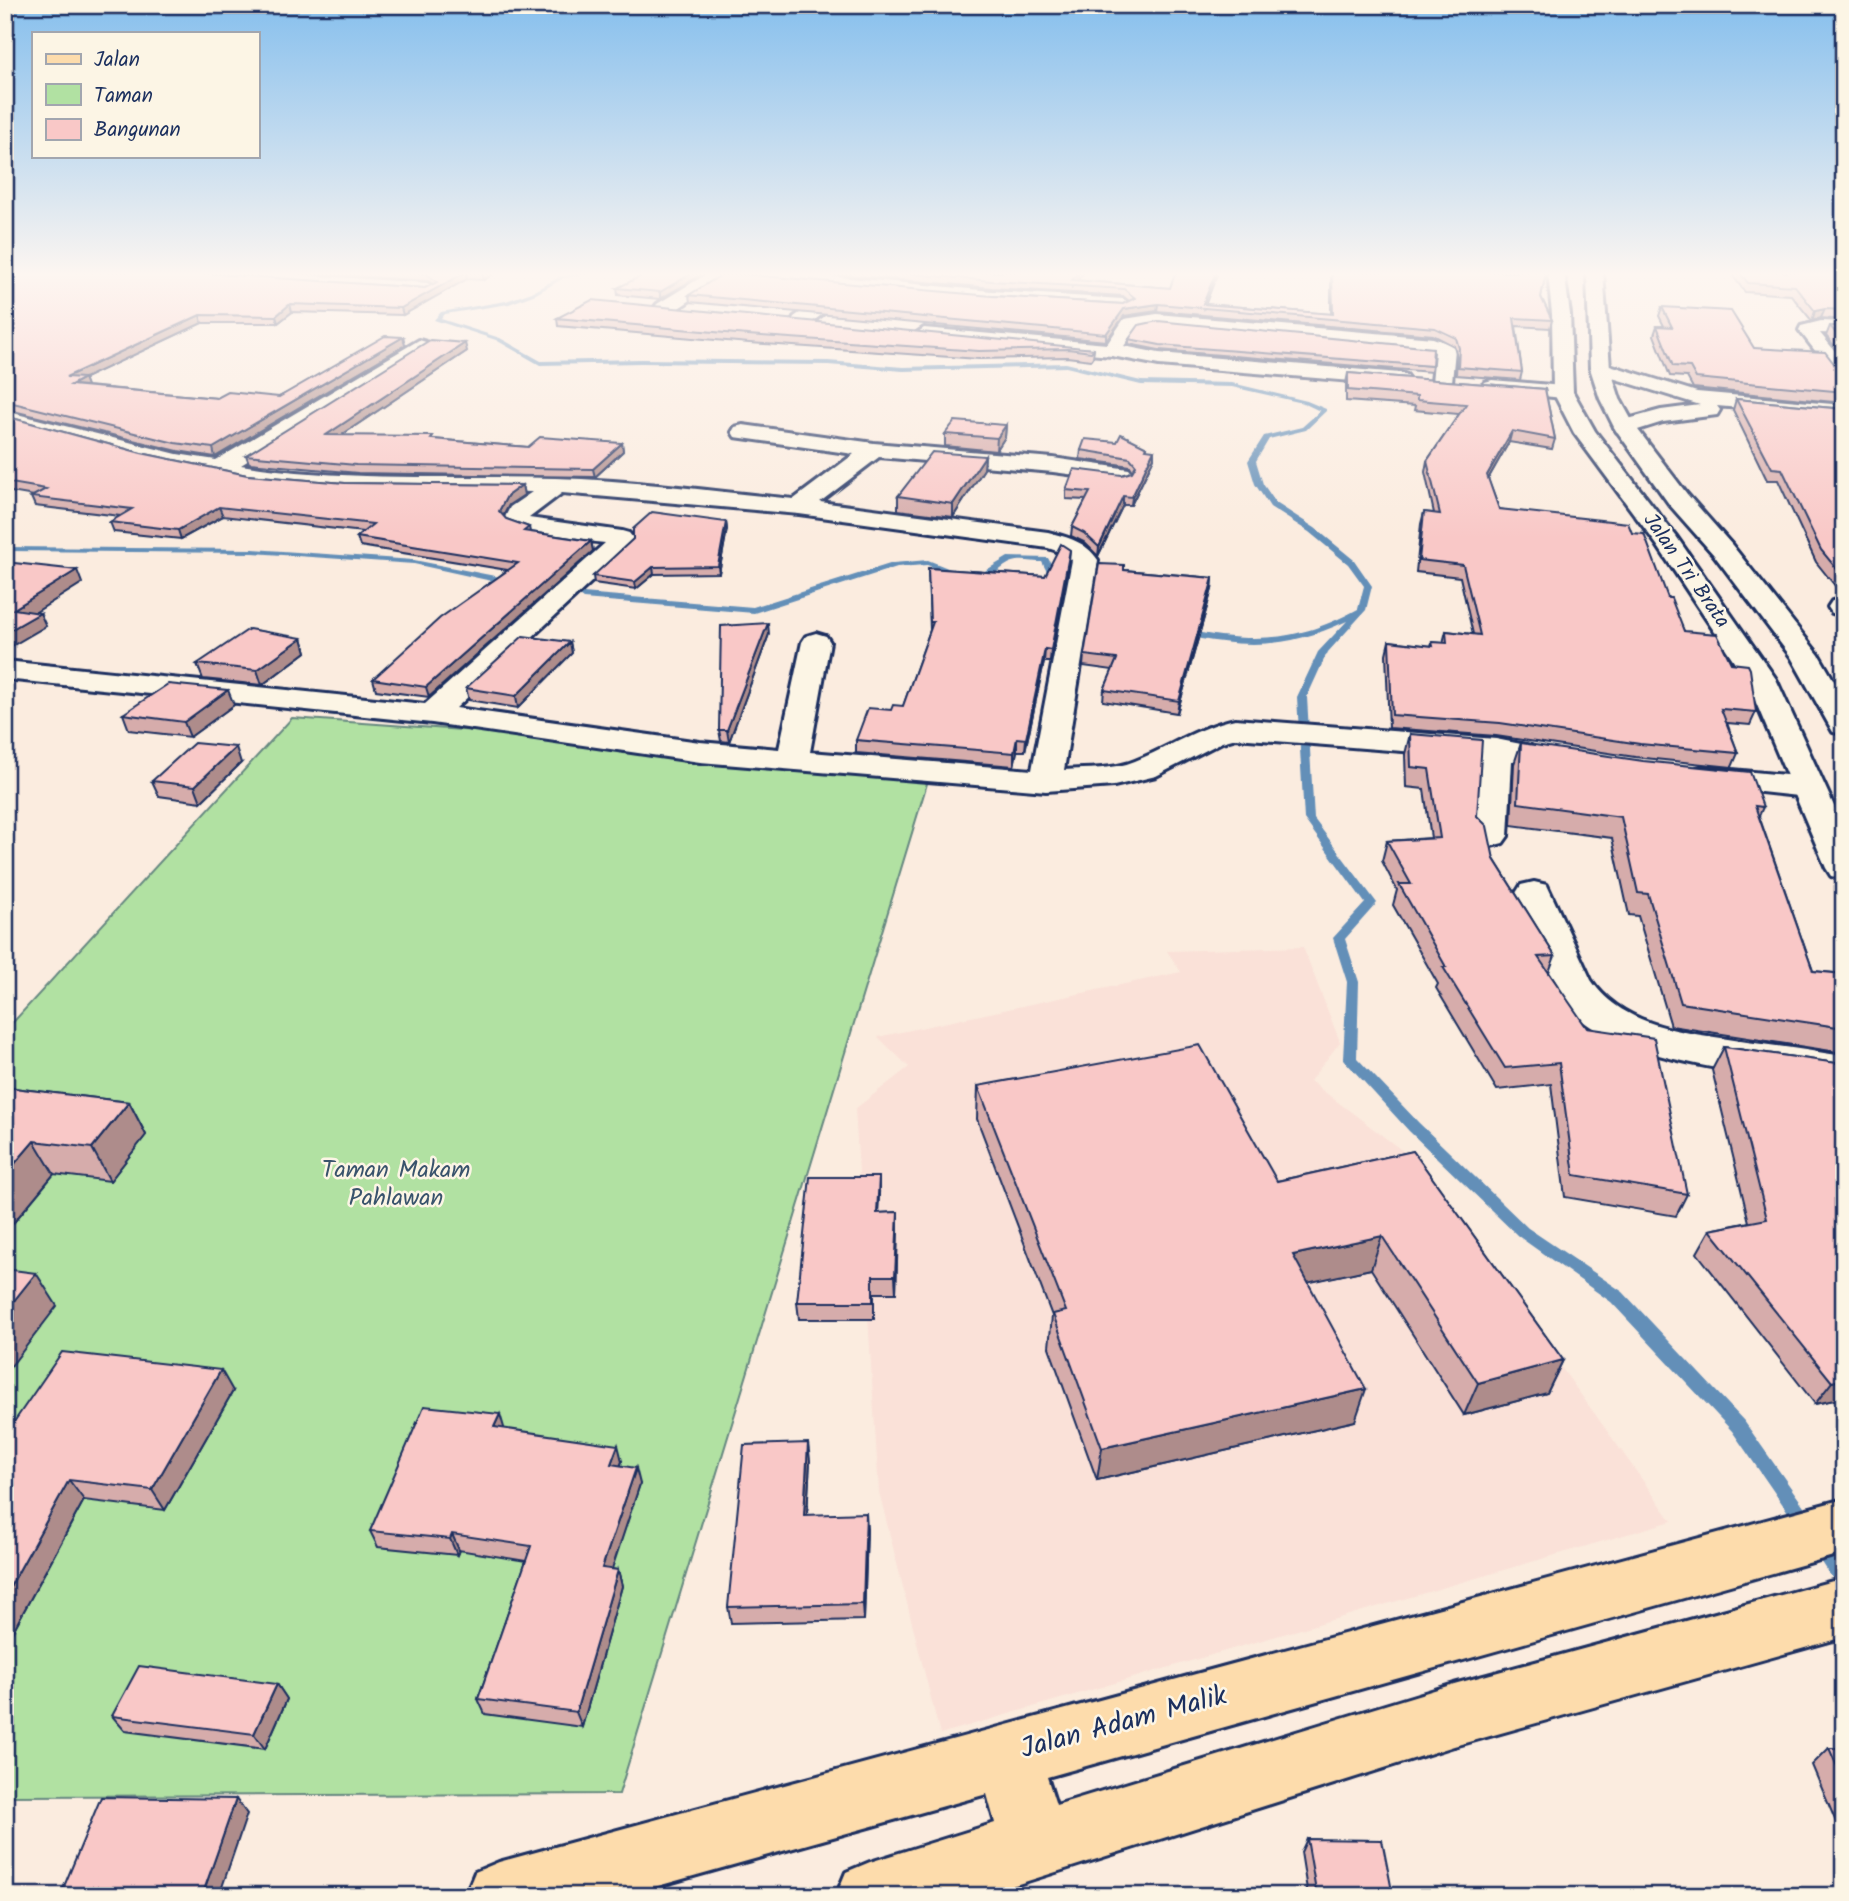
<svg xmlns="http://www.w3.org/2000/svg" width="1849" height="1901" viewBox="0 0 1849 1901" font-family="Kalam,sans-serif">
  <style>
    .built { fill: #fae1d8 }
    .green { fill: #b1e1a2; stroke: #668880; stroke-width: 2 }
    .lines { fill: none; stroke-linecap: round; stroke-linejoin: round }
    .stream { fill: #648fb8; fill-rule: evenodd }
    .minor-casing { stroke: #1b2f5e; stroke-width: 6 }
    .tertiary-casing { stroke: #1b2f5e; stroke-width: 6 }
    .primary-casing { stroke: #1b2f5e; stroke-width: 6 }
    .minor { fill: #fcf5e5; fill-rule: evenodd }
    .tertiary { fill: #fcf5e5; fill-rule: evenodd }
    .primary { fill: #fddcac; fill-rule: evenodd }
    .wall { fill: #d6acab; stroke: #1b2f5e; stroke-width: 2 }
    .shaded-wall { fill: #ae8c8b; stroke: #1b2f5e; stroke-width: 2 }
    .building { fill: #f9c8c7; stroke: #1b2f5e; stroke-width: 2 }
    .labels { text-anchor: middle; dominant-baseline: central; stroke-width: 5; stroke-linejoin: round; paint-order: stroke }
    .far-street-label { font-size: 21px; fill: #1b2f5e; stroke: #fcf5e5 }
    .park-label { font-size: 24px; fill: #39536c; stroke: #fcf5e5 }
    .near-street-label { font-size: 28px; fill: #1b2f5e; stroke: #fcf5e5 }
  </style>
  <rect width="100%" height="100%" fill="#fbecdf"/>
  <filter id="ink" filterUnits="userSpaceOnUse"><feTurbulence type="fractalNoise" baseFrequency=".0143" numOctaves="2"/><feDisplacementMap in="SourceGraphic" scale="14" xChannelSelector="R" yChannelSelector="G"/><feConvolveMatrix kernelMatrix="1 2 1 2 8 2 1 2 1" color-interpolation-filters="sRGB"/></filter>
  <g filter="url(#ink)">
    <!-- built -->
    <path class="built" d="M1303,947L1340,1042L1310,1081L1408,1155L1672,1521L940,1734L879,1492L855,1109L909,1067L878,1037L1181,972L1167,951Z"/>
    <!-- green -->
    <path class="green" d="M292,718L505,733L929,777L619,1794L5,1796V1031Z"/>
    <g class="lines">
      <!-- stream -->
      <g class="stream">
        <path d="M590,272H604L564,278L536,294L509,304L445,314L441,319L500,338L541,361L641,359L828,361L903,367L1066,363L1141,381L1232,383L1307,401L1326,409V411L1306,430L1269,439L1256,461L1263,484L1276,503L1315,528L1354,560L1372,586L1366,610L1327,653L1307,697L1314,819L1377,903L1345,939L1359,982L1357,1058L1419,1123L1528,1228L1623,1292L1744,1421L1813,1519L1816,1525L1813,1531L1807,1534L1801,1531L1732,1431L1611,1302L1518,1236L1409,1131L1343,1059L1347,982L1333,938L1365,903L1304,819L1297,697L1318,652L1347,621C1286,649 1248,648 1184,636L1179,633L1184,630C1252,643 1296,643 1358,609L1364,586L1348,564L1309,532L1270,507L1255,484L1248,461L1264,436L1302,427L1320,411L1303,403L1232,387L1141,385L1066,367L903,371L828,365L641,363L540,365L496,340L434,320L441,312L506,301L532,292L561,276Z"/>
        <path d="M5,547L253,549L414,560L510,579L514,582L510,585L414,564L253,553L5,551Z"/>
        <path d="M1008,557L1048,558L1066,593L1083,606L1076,608L1059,596L1042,562C1034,562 1021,559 1013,562C999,566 988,587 973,578Z"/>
        <path d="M928,560L960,573L953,575L927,565L897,567L754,613L583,599L579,596L583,593L753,607L893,563Z"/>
        <path d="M1822,1537L1828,1540L1844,1561V1586C1831,1581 1818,1559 1813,1546L1816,1540Z"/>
      </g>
      <!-- minor casing -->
      <g class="minor-casing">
        <g id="minor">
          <path d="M181,272H262L427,283L436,288L427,293L189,277Z"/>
          <path d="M710,272H785L992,291L1123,299L1132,304L1123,309L856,289L808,325H794L792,321L794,317L837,287C806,284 751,273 723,280C701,285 680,318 657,312L654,308L657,304Z"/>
          <path d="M1157,314L1433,338L1452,345L1455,349L1452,382L1449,386H1435L1432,382L1435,352L1429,349L1157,324L1137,328L1124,346L1159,353L1400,373L1407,375L1410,379L1407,383L1400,385L1159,365L1112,356L924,340L915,334L924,328L1107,344L1124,319Z"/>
          <path d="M1821,321L1844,322V334L1820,333L1844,362V381L1837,379L1799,330L1801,326Z"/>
          <path d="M419,340L426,342L429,346L426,350L241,465C345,482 450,475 555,478C634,480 715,492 794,499L854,454L735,437L732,432L735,427L743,425L874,443L1053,458L1129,469L1133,474L1129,479L1121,481L1053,472L879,457L820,502L1048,532C1069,538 1085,541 1098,560L1064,770C1087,768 1113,770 1135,761C1170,747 1196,728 1235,719L1496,739L1531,746L1536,753L1531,760L1512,761L1508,836L1503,843L1491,846L1479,843L1474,836L1479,757L1236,738L1222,742L1156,776L1114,786L1046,791L700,762L432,723L5,679V661L425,704L605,543C584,540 514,538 503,521L510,507L532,492C450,491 367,493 286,486C191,478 98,445 5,423V411L177,454L216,460ZM562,493L799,514L1048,548L1060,552L1072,560L1032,770L810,752L830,642L826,636L816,633L806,636L802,642L779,749L700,742L456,708L632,544L633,538L629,533L622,531L529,518Z"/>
          <path d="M1600,362L1697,392L1844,405V417L1717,406L1720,410L1717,415L1663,422L1625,434L1617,432L1614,427L1617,422L1661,410L1700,405L1593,372L1590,368L1593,364Z"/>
          <path d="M1492,380L1563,386L1570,388L1573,392L1570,396L1563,398L1485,390L1482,386L1485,382Z"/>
          <path d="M1844,599V615L1832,613L1828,607L1832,601Z"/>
          <path d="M1701,767L1807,777L1819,780L1824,787L1819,794L1807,797L1689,784L1685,777L1689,770Z"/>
          <path d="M1534,882L1547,885L1591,980C1625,1030 1693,1033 1747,1042C1779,1046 1812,1051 1844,1056V1086C1771,1075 1619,1065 1570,1009C1543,976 1532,931 1516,893L1521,885Z"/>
        </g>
      </g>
      <!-- tertiary casing -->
      <g class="tertiary-casing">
        <g id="tertiary">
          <path d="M1548,272H1564L1570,314L1573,392L1595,431L1676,536L1776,679L1844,828V879L1831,876L1826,868L1746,679L1657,545L1574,433L1553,392L1552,314Z"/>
          <path d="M1587,272H1603L1610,368L1620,399L1635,426L1687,494L1732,545L1819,655L1844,698V734L1833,732L1791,657L1714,555L1669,504L1614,427L1600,399L1590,368Z"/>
        </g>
      </g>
      <!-- primary casing -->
      <g class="primary-casing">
        <path id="primary" d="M1844,1499V1553L1047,1777L1056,1805L1454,1684L1844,1578V1637L1454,1746L980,1896H836L846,1872L870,1862L995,1823L987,1794L622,1896H465L475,1872L499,1862Z"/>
      </g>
      <!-- minor -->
      <use href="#minor" class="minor"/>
      <!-- tertiary -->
      <use href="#tertiary" class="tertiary"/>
      <!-- primary -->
      <use href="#primary" class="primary"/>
    </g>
    <!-- wall -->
    <g class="wall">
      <path d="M5,272L187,273L425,288L433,284L428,281L298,272H496L484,280L467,279L403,315L292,312L278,323H202L84,378L87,386L217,398L279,397L403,337L405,345L215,457L178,451L5,409Z"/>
      <path d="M706,272L660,299L618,295L617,288Z"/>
      <path d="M812,272H1084L1077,280L1170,288L1176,272H1218L1205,304L1331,314V272H1546L1541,297L1552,320L1550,328L1516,326L1522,372L1520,380L1456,375L1457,356L1454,346L1433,335L1157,311L1124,316L1106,341L690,302L689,295L992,296L1123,304L1129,301L1123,296L992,288Z"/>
      <path d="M1730,272H1844V320L1821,318L1812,321L1791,295L1745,292Z"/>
      <path d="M1662,307L1754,348L1844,372V403L1693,388L1687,377L1670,376L1654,335L1657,326H1664L1659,316Z"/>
      <path d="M557,318L1094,349L1093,357L1091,360L1067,357L979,359L749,343L558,326Z"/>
      <path d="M1830,326H1844V358L1826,336Z"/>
      <path d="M1129,339L1432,366L1431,372L1159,350L1129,344Z"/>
      <path d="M467,351L340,436L434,439L528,447L622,443L623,451L595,477L358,473L249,463L246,455Z"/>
      <path d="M1348,373L1545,389L1555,439L1552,449L1509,442L1488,479L1499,509L1632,533L1668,598L1684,631L1756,712L1750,725L1727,723L1738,753L1732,767L1635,757L1496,736L1389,728L1386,654L1389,641L1431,646L1432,642L1443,643L1446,631L1473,634L1460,577L1416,572L1421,524L1424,512L1434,513L1425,472L1427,461L1459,414L1414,410L1415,406L1346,401V383Z"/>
      <path d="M1736,399L1844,409V597L1816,562L1778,480H1767L1733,410Z"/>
      <path d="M5,416L141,453L247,475L345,483L522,485L524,495L509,505L503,515L506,519L529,527L530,532L591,541L593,551L429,697L376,690L373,679L507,570L360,546L357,537L363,532L223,516L181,539L114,532L110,522L120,516L35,506L31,497L34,496L5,491Z"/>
      <path d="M1006,425L1005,437L996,451L945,446V434Z"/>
      <path d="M1147,447V449L1154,458L1131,505H1123L1098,556L1084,542L1071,536L1072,527L1086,500L1066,499V490L1122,475L1132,472L1133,471L1130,466L1080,459L1081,450Z"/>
      <path d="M985,456L984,469L953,517L898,510V496Z"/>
      <path d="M726,522L727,529L719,573L654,574L636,589L594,583L593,576Z"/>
      <path d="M1069,561L1050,662H1044L1025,751H1017L1014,766L856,753V740L891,710L903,706L930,630L928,568L1045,576Z"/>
      <path d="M1124,570L1213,578L1212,589L1177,713L1103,701L1104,690L1113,670L1083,666L1084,655Z"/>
      <path d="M769,634L729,742L721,741L719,730Z"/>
      <path d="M302,638L306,652L262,685L203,679L197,664Z"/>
      <path d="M570,642L572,653L518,708L469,700L466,688Z"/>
      <path d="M234,705L190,737L129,730L123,714Z"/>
      <path d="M1410,734L1477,816L1494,859L1555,956L1549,972L1687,1194L1676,1216L1565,1197L1551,1084L1497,1090L1436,988L1438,984L1393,905L1397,890L1382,861L1387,841L1431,838L1424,789L1406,787L1405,754Z"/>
      <path d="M1521,743L1763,807L1759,816L1813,971L1844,974V1053L1671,1026L1638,916L1629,915L1612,838L1511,825L1514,764Z"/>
      <path d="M241,763L201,802L159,796L152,781Z"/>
      <path d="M1724,1047L1844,1064V1398L1815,1404L1697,1253L1710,1230L1749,1222L1712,1070Z"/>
      <path d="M978,1086L1277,1181L1413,1151L1563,1360L1547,1393L1464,1415L1371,1269L1308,1282L1355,1421L1097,1480L1049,1347L1052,1316L977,1119Z"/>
      <path d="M5,1087L129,1102L146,1135L110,1181L54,1174L5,1233Z"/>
      <path d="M879,1194L878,1213L898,1212L896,1293H874V1319H799L797,1302Z"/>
      <path d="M233,1391L165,1510L84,1500L7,1642H5V1435Z"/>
      <path d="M505,1429L622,1461L621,1465L640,1484L611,1569L618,1570L622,1586L582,1727L485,1714L478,1699L526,1561L459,1550L457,1555L378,1547L370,1531Z"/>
      <path d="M810,1460L807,1515L867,1529L864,1620L731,1623L728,1607Z"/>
      <path d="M277,1684L287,1699L265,1749L125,1731L112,1716Z"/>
      <path d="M1829,1748H1844V1841L1812,1765Z"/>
      <path d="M1307,1839L1393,1896H1308L1301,1852Z"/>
    </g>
    <!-- shaded-wall -->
    <g class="shaded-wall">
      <path d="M466,272L467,279L403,315L401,308Z"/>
      <path d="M484,272H496L484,280L482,273Z"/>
      <path d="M694,272H706L660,299V292Z"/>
      <path d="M1079,272H1084L1072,287V280Z"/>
      <path d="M1216,272H1218L1204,308L1203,304Z"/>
      <path d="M290,304L292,312L278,323L276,316Z"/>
      <path d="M1158,304L1157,311L1124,316L1106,341V334L1124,309Z"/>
      <path d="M1825,309L1821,318L1812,321L1815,311Z"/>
      <path d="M200,315L202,323L70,385L66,377Z"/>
      <path d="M403,337L405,345L215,457L213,448Z"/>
      <path d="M465,343L467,351L328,444L326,435Z"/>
      <path d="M84,378L87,386L71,385Z"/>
      <path d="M1006,425L1005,437L996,451L997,438Z"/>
      <path d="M1512,431L1509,442L1484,486L1487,475Z"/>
      <path d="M622,443L623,451L595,477L593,469Z"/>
      <path d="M1154,450V458L1131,505L1132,497Z"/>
      <path d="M985,456L984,469L953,517V504Z"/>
      <path d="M522,485L524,495L509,505L501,520L499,511L507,496Z"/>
      <path d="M1123,496V505L1098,556L1099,547Z"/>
      <path d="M219,507L223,516L181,539L178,530Z"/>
      <path d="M726,522L727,529L719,573L718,566Z"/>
      <path d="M591,541L593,551L429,697L426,687Z"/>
      <path d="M1070,550L1069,561L1050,662L1051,650Z"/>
      <path d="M653,567L654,574L636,589L635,582Z"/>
      <path d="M77,570L82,583L20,622L14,609Z"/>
      <path d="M1213,578L1212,589L1177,713L1179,701Z"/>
      <path d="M40,613L46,626L5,650V633Z"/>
      <path d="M768,623L769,634L729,742L727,730Z"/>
      <path d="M302,638L306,652L262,685L257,670Z"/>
      <path d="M570,642L572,653L518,708L516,696Z"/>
      <path d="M1045,649L1044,662L1025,751L1026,739Z"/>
      <path d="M228,690L234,705L190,737L184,722Z"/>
      <path d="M1017,738V751L1014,766V753Z"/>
      <path d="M236,747L241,763L201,802L195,786Z"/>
      <path d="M129,1102L146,1135L110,1181L92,1148Z"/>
      <path d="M34,1141L54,1174L5,1233V1175Z"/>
      <path d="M879,1177V1194L877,1230V1213Z"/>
      <path d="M898,1212V1230L896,1293L895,1276Z"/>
      <path d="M1382,1236L1371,1269L1284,1288L1293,1255Z"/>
      <path d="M36,1273L57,1306L5,1374V1312Z"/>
      <path d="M1563,1360L1547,1393L1464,1415L1478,1383Z"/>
      <path d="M221,1370L233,1391L165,1510L152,1490Z"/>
      <path d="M1844,1379V1398L1815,1404L1832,1382Z"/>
      <path d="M1366,1389L1355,1421L1097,1480L1102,1448Z"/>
      <path d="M500,1414L505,1431L494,1427Z"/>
      <path d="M808,1443L810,1460L806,1531L804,1515Z"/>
      <path d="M618,1445L622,1461L615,1480L611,1464Z"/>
      <path d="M636,1468L640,1484L607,1584L602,1568Z"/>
      <path d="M69,1480L84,1500L7,1642L5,1640V1596Z"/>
      <path d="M866,1513L867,1529L864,1620L863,1604Z"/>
      <path d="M452,1534L459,1550L457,1555L450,1539Z"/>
      <path d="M618,1570L622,1586L582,1727L576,1712Z"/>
      <path d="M277,1684L287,1699L265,1749L254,1734Z"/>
      <path d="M236,1799L247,1814L219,1896H202Z"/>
    </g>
    <!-- building -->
    <g class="building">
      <path d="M5,272H186L425,288L437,282L427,274L401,272H484L482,273L466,272L401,308L290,304L276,316L200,315L66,377L84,378L71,385L217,398L228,392L279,397L385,336L403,337L213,448L175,443L5,401Z"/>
      <path d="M649,272H694L660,292L617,288Z"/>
      <path d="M889,272H1079L1072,280L1170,288L1176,272H1216L1203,304L1333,314L1332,272H1546L1541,297L1552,320L1514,318L1522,372L1458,367L1459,348L1456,338L1435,328L1158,304L1124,309L1106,334L689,295L721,275L741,274L992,296L1123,304L1135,298L1124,289L992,281Z"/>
      <path d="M1739,272H1844V310L1825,309L1815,311L1795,286L1748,283Z"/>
      <path d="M592,300L1094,349L1091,352L1068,349L979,351L748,335L557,318Z"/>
      <path d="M1662,307L1731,311L1754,348L1825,352L1839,370L1844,372V392L1696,378L1690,367L1673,366L1657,326L1672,327Z"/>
      <path d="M1158,321L1433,348L1432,366L1160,345L1129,339L1139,325Z"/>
      <path d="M1830,326H1844V343Z"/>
      <path d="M430,340L465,343L326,435L433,436L431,439L528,447L540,437L622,443L593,469L356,465L246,455Z"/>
      <path d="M1348,373L1545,389L1555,439L1512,431L1487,475L1499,509L1628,523L1632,533L1644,534L1668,598H1671L1684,631L1717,634L1731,663L1748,665L1750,669L1756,712L1721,709L1738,753L1640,744L1500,723L1392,715L1389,641L1433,646L1432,642L1447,643L1446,631L1480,635L1463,565L1419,560L1424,512L1440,514L1427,461L1466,404L1417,400V396L1348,390Z"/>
      <path d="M1736,399L1844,409V578L1821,550L1782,469L1772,468Z"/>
      <path d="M5,416L141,453L247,475L345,483L522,485L507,496L499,511L506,519L529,527L524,531L591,541L426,687L373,679L440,618L518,563L357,537L373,524L219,507L178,530L110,522L132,509L31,497L46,489L5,482Z"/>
      <path d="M955,421L1006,425L997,438L945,434Z"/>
      <path d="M1121,434L1147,447L1146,449L1154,450L1132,497L1123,496L1099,547L1084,533L1072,527L1090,492L1066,490L1074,469L1122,475L1132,472L1136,465L1130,458L1081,450L1085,439L1117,442Z"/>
      <path d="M932,452L985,456L953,504L898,496Z"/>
      <path d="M652,512L726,522L718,566L653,567L635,582L593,576L633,539V529Z"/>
      <path d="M1061,544L1070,550L1051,650L1045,649L1026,739L1017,738L1014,753L856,740L868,708L891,710L893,705L903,706L933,622H930L928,568L1045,576Z"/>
      <path d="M5,562L77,570L14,609L40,613L5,633Z"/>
      <path d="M1099,564L1124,565V570L1213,578L1179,701L1104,690L1117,659L1084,655Z"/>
      <path d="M768,623L727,730H719L721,626Z"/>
      <path d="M249,629L302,638L257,670L197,664Z"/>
      <path d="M523,636L570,642L516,696L466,688Z"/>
      <path d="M168,684L228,690L184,722L123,714Z"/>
      <path d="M1410,734L1482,740L1477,816L1487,826L1494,859L1555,956L1538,957L1587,1028L1654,1038L1687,1194L1574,1175L1559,1063L1505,1068L1443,967H1446L1399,884H1411L1387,841L1440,838L1429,769L1411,767Z"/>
      <path d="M194,743L236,747L195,786L152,781Z"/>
      <path d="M1521,743L1643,761L1750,772L1763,807L1755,806L1813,971L1844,974V1028L1681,1003L1648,894L1638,893L1621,817L1518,803Z"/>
      <path d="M1200,1045L1277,1181L1413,1151L1563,1360L1478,1383L1382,1236L1293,1255L1366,1389L1102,1448L1053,1314L1066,1311L978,1086Z"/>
      <path d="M1724,1047L1844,1064V1379L1832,1382L1710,1230L1767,1219Z"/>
      <path d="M5,1087L129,1102L92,1148L34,1141L5,1175Z"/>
      <path d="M810,1177H879L877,1213L898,1212L895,1276H873V1302H797Z"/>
      <path d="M5,1269L36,1273L5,1312Z"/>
      <path d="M62,1352L221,1370L152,1490L69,1480L5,1596V1435Z"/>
      <path d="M424,1406L500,1414L494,1427L618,1445L611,1464L636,1468L602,1568L618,1570L576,1712L478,1699L531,1546L452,1534L450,1539L370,1531Z"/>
      <path d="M808,1443L804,1515L866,1513L863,1604L728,1607L744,1445Z"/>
      <path d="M139,1666L277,1684L254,1734L112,1716Z"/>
      <path d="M1829,1748H1844V1782Z"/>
      <path d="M101,1797L236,1799L202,1896H60Z"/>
      <path d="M1307,1839L1382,1840L1393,1896H1317Z"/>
    </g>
  </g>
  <!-- sky -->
  <linearGradient id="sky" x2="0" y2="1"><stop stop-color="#86bfed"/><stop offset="0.51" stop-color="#fdf6f1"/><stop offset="1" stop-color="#fdf6f1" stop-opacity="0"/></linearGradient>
  <rect width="1849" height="538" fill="url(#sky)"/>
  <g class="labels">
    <!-- far-street labels -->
    <g class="far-street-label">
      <text transform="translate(1686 571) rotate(55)">Jalan Tri Brata</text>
    </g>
    <!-- park labels -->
    <g class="park-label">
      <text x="396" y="1170">Taman Makam<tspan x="396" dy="28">Pahlawan</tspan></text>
    </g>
    <!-- near-street labels -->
    <g class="near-street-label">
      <text transform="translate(1124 1723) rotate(-15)">Jalan Adam Malik</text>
    </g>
  </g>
  <!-- margin -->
  <rect width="1849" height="1901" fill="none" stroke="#fcf5e5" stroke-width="28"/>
  <rect x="14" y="14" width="1821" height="1873" fill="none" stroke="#1b2f5e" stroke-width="2.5" filter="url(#ink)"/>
  <!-- legend -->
  <rect x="32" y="32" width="228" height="126" fill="#fcf5e5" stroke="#a2a6af" stroke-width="2"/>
  <rect x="46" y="54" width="35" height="10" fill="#fddcac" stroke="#a2a6af" stroke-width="2"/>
  <text x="94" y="66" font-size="21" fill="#1b2f5e">Jalan</text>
  <rect x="46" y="84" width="35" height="21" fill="#b1e1a2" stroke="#a2a6af" stroke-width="2"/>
  <text x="94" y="102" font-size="21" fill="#1b2f5e">Taman</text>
  <rect x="46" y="119" width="35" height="21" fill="#f9c8c7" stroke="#a2a6af" stroke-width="2"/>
  <text x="94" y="136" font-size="21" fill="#1b2f5e">Bangunan</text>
</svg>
